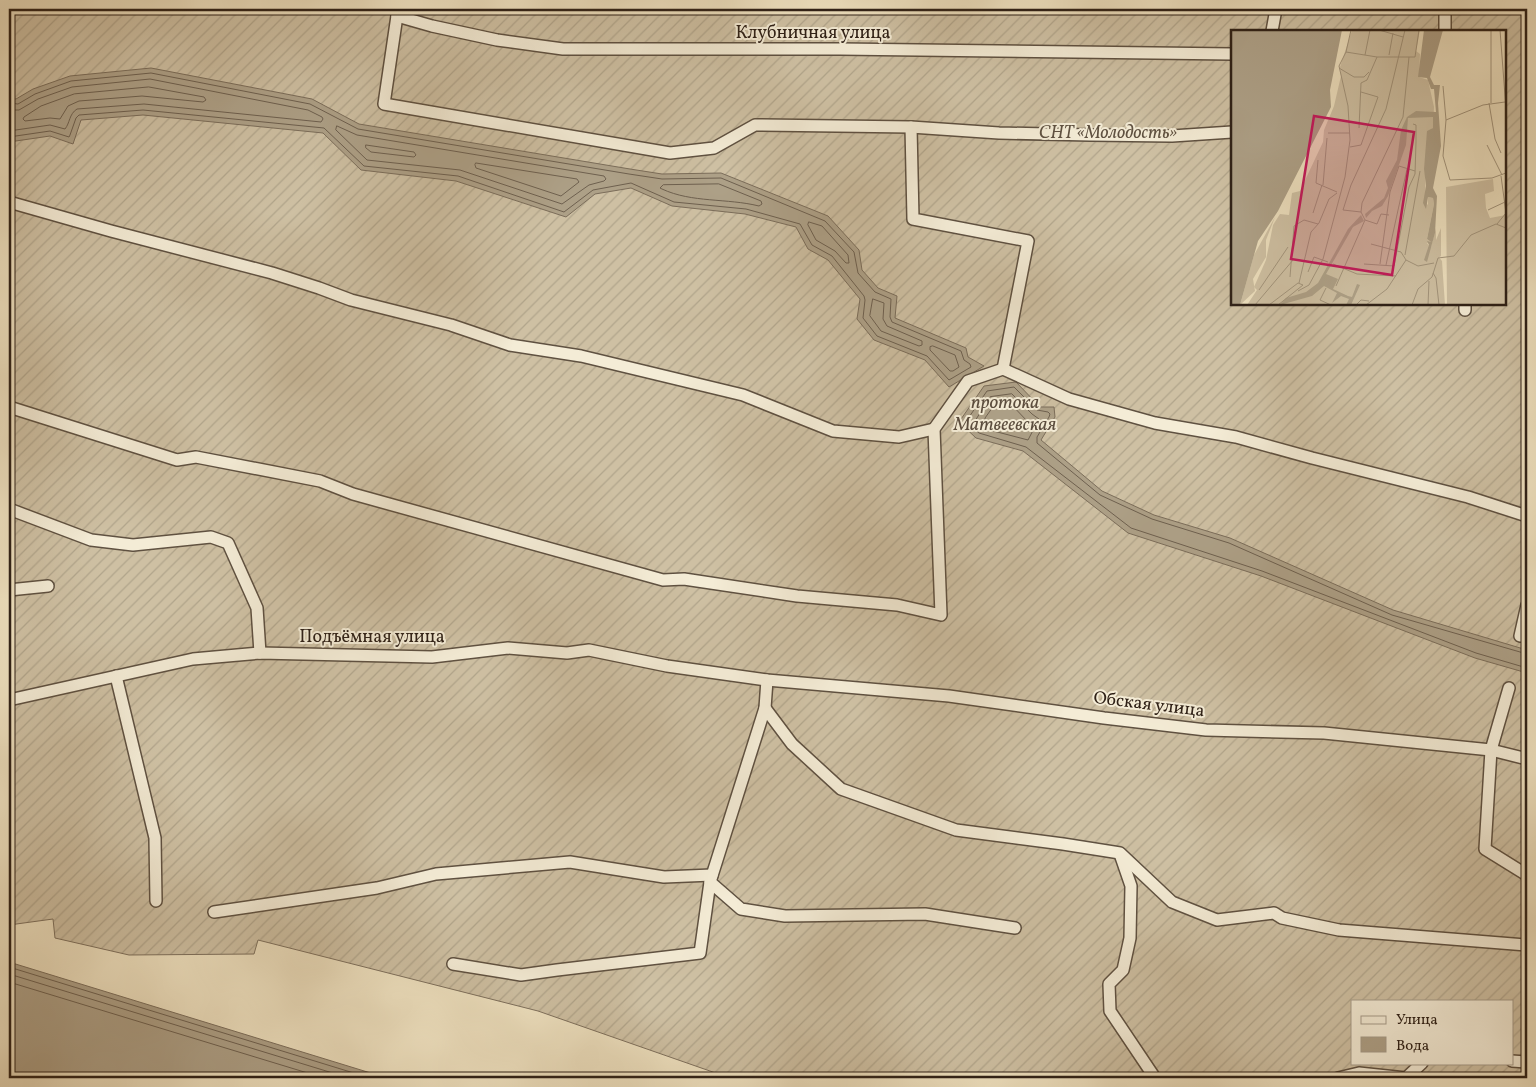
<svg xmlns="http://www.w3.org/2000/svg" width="1536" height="1087" viewBox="0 0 1536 1087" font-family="Vollkorn,serif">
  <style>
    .garden { fill: url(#garden-furrows); stroke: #7e705d; fill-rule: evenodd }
    .water { fill: #ada087; stroke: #7b6d5a }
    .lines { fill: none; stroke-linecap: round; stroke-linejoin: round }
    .shore { stroke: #6e604f; stroke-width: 1 }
    .street-casing { stroke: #5f5141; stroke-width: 14 }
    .street { stroke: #f4ecd6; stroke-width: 11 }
    .labels { text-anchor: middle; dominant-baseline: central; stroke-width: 4; stroke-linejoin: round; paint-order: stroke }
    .street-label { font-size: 18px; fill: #2f2117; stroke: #f4ecd6 }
    .park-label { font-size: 18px; font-style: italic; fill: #5f5141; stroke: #f4ecd6 }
    .water-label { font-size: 19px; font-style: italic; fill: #5b4d3e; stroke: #f4ecd6 }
    .inset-road { fill: none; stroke: #a2947c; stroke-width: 1 }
    .view { fill: #c2185b; fill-opacity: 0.15; stroke: #c2185b; stroke-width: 2.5 }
    .inset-edge { fill: none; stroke: #2f2117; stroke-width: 2.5 }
  </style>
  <defs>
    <pattern id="garden-furrows" width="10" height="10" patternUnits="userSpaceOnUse" patternTransform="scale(1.25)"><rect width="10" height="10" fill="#cec0a3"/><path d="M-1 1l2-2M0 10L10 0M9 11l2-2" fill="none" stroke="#b1a58c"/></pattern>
  </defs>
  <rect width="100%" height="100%" fill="#eee1c0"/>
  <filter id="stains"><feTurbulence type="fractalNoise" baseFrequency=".004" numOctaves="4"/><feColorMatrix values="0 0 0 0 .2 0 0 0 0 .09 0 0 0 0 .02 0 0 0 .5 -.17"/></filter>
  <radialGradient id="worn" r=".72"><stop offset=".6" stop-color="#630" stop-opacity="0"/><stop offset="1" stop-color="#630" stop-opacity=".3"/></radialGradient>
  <!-- garden -->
  <path class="garden" d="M9,9H1527V1078H730L538,1011L258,940L254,954L129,955L55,938L53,919L9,925ZM1232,31H1505V304H1232ZM1352,1001H1512V1063H1352Z"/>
  <!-- water -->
  <g class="water">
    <path d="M151,68L312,99L359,124L630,169L662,174L721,173L828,216L859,250L862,270L878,288L897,296L895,318L966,348L968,357L984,366L949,387L925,360L874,340L857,319L860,299L828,260L808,249L796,227L745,214L672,206L631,188L595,194L566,217L456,181L361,170L323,133L143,115L81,120L73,144L50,136L9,142V98L16,99L33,89L70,76Z"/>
    <path d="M1016,382L1040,407H1054L1055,417L1041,440L1102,491L1154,515L1230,538L1393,610L1527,650V673L1475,658L1261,576L1128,533L1023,451L976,438L959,422L984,386Z"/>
    <path d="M9,962L387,1078H9Z"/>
  </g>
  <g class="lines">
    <!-- shore -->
    <g class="shore">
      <path d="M149,87L204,97L206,100L203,102L142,96L79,101L68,106L60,119L50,118L25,121L23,119L24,117L41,106L74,94Z"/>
      <path d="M9,103L18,104L35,94L71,81L151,73L310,104L358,129L629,174L662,179L721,178L825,221L854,252L858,273L875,292L891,299L890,317L892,322L961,351L964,360L970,364L971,367L949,380L927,356L877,336L863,318L865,300L864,296L832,256L812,245L800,224L746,209L674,202L631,183L593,190L564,212L458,176L364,166L324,128L143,110L79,115L76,118L70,135L69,137L50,131L9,137"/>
      <path d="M9,110H19L38,99L72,87L150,79L308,110L322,117L323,119L321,122L144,104L77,109C69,114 70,123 65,129L50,125L9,131"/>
      <path d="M337,126L357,135L604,176L606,179L604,181L589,185L562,204L460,170L367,160L336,130Z"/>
      <path d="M366,145L414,152L416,155L414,157L371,152L366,148Z"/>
      <path d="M476,163L577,179L579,182L561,196L476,168L475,165Z"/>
      <path d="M719,184L761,201L762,204L759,206C727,198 692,203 662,189L660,188L663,185Z"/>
      <path d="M809,222L822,226L848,255L849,263H846L835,251L816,240L808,225Z"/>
      <path d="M873,299L884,303L883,319L887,326L922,341V345L919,346L881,331L870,316Z"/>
      <path d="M933,346L955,355L959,367L953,371H950L930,350V347Z"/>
      <path d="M1012,394L1032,414L1039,419L1028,440L982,428L975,421L990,397Z"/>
      <path d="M1009,402L1028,422L1024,431L985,420V418L995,404Z"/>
      <path d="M1527,654L1392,615L1229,543L1152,519L1100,495L1037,443V437L1049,417L1050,414L1048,412L1037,410L1014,387L987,391L967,420V423L979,433L1026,447L1131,528L1262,571L1476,653L1527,668"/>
      <path d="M9,967L370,1078"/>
      <path d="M9,974L349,1078"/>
      <path d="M9,982L324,1078"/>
    </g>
    <!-- street casing -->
    <g class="street-casing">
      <g id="street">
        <path d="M398,9L384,104L670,153L714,148L755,125L911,127L999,133L1090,135L1172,136L1232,132"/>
        <path d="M397,16L432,26L497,40L563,49H840L1232,54"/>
        <path d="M1272,31L1276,9"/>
        <path d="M1445,31V9"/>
        <path d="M911,127L913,219L1028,241L1003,369"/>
        <path d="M9,202L111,231L272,273L319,288L351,300L451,325L510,345L581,356L743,395L833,431L899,437L934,429"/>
        <path d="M1465,304V310"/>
        <path d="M9,407L177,460L196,457L320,481L353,494L663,580L684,579L797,596L897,605L941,615L934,429L968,381L1003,369L1069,399L1155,423L1236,437L1312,458L1468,497L1527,516"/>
        <path d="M9,509L91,540L133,545L211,537L228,543L257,608L260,653"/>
        <path d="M9,590L48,586"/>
        <path d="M1520,636L1527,605"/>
        <path d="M116,676L155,838L156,901"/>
        <path d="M1509,688L1491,750L1485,849L1527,875"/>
        <path d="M9,700L193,659L260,653L432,657L508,648L567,653L589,650L667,666L767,680L949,696L1104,718L1206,730L1324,733L1491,750L1527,759"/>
        <path d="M765,708L792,744L841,789L956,830L1063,844L1120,853L1172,902L1217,920L1274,913L1282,918L1339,930L1527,945"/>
        <path d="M1120,854L1131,886L1130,938L1123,970L1109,984L1110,1011L1155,1078"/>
        <path d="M710,882L741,909L785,916L925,914L1015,928"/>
        <path d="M214,912L377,888L436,874L570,862L664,877L712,875"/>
        <path d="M453,964L521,975L557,970L700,953L710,882L765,708L767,680"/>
        <path d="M1512,1061L1527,1062"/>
        <path d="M1338,1078L1359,1073L1406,1078L1422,1063"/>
      </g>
    </g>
    <!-- street -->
    <use href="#street" class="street"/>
  </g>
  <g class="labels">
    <!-- street labels -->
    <g class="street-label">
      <text x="813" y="33">Клубничная улица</text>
      <text x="372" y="637">Подъёмная улица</text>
      <text transform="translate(1149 705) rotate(7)">Обская улица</text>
    </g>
    <!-- park labels -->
    <g class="park-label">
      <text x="1108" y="133">СНТ «Молодость»</text>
    </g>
    <!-- water labels -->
    <g class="water-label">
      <text x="1005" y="403">протока<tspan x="1005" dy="22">Матвеевская</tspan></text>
    </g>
  </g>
  <!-- overview -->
  <g transform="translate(1231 30)">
    <rect width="275" height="275" fill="#eee1c0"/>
    <path d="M262,149L263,161L254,164L255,178L259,188L275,185V275H216L215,157ZM44,187L35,210V227L22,249L24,261L9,275L23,225ZM205,198V210L210,198V226L195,236Z" fill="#cec0a3"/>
    <path d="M121,0H189L185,21L189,24L188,47L197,50L203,77L202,98L197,103L194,150L195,173L197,175V167L202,168L203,174L196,209L200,212L196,213L211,231L214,275H16L26,260L23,257L35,230L42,195L49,184L58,185L61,163L69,161L92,112L93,100L103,76L110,46L109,37Z" fill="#cec0a3"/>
    <path d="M0,0H111L99,60L100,77L47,181L27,211L9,275H0ZM193,0H212L199,47L203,55H209L207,73L210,116L202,158L206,166L204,203L196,232L193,230L198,215L196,211L200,212L196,209L203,174L202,168L197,167L195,179L192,173L195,156L193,139L196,101L202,98V87L177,88L175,115L157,166L151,176L141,181L135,188L134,184L153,168L157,158L155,151L166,130L170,100L176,87L185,81L205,82L203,59H200L196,48L187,47ZM130,185L133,191L122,197L95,244L107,249L102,259L117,266L121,267L126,254L129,255L120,275H115L118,269L110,266L101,273L106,263L93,256L81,266L49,275L55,268L75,262L87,253L117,199Z" fill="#ada087"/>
    <path class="inset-road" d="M148,0L172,7M269,0L275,79M115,22L146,27H184L188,0M134,25L139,0M158,25L162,3M108,38L123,47H133L138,42M212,56L215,90L212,126L219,150L261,148L275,143M258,73L264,109L270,123M260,73V0M215,90L252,75L274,72M128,98L130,53L136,50L146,27M97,103H119M256,115L271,145M119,117L130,115L147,67L130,62M87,130L85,153L106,162M92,155L96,108M257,180L274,172M130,182L131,173L172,87L178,27M82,183L91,155M134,190L146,194L150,184L158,185M266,194L275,183L270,146M140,214L170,222L175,230L187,236L203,233M174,225L189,141M102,234L126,244L165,246M133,234L163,236L178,157L184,144L185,112V95L182,94M149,234L159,162L168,136L184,141M155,235L176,139M77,242L83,227L97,232M202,243L205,248L208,275M59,247L63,196L73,190L87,194M68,253L80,202L88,193L98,169L106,163M105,256L134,190L130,182L112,180L120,155L155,79L174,0M95,258L89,270L100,275M28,260L57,217M67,261L78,255L92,229L114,147L119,110L117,76L108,36L115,22L120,0M24,275L62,230M38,275L67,253L72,255L47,275M125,275L130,270L138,271M135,275L156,259L175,230M181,275L187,259L201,247L207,228L223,226L240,205L265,194L275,198M197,275L198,251"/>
    <path class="view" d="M83,86L183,102L161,245L60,229Z"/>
    <rect width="275" height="275" class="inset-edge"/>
  </g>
  <!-- margin -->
  <rect width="1536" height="1087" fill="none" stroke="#eee1c0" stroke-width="30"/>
  <rect x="10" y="10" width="1516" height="1067" fill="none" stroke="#2f2117" stroke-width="2.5"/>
  <rect x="15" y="15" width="1506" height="1057" fill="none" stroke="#2f2117"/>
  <!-- legend -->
  <rect x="1351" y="1000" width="162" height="65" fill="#f4ecd6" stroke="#a59b8a"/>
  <rect x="1361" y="1016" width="25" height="8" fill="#f4ecd6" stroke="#a59b8a"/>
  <text x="1396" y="1024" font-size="15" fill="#2f2117">Улица</text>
  <rect x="1361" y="1037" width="25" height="15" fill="#ada087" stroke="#a59b8a"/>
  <text x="1396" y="1050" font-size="15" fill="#2f2117">Вода</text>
  <rect width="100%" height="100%" filter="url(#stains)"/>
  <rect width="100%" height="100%" fill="url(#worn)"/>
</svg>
